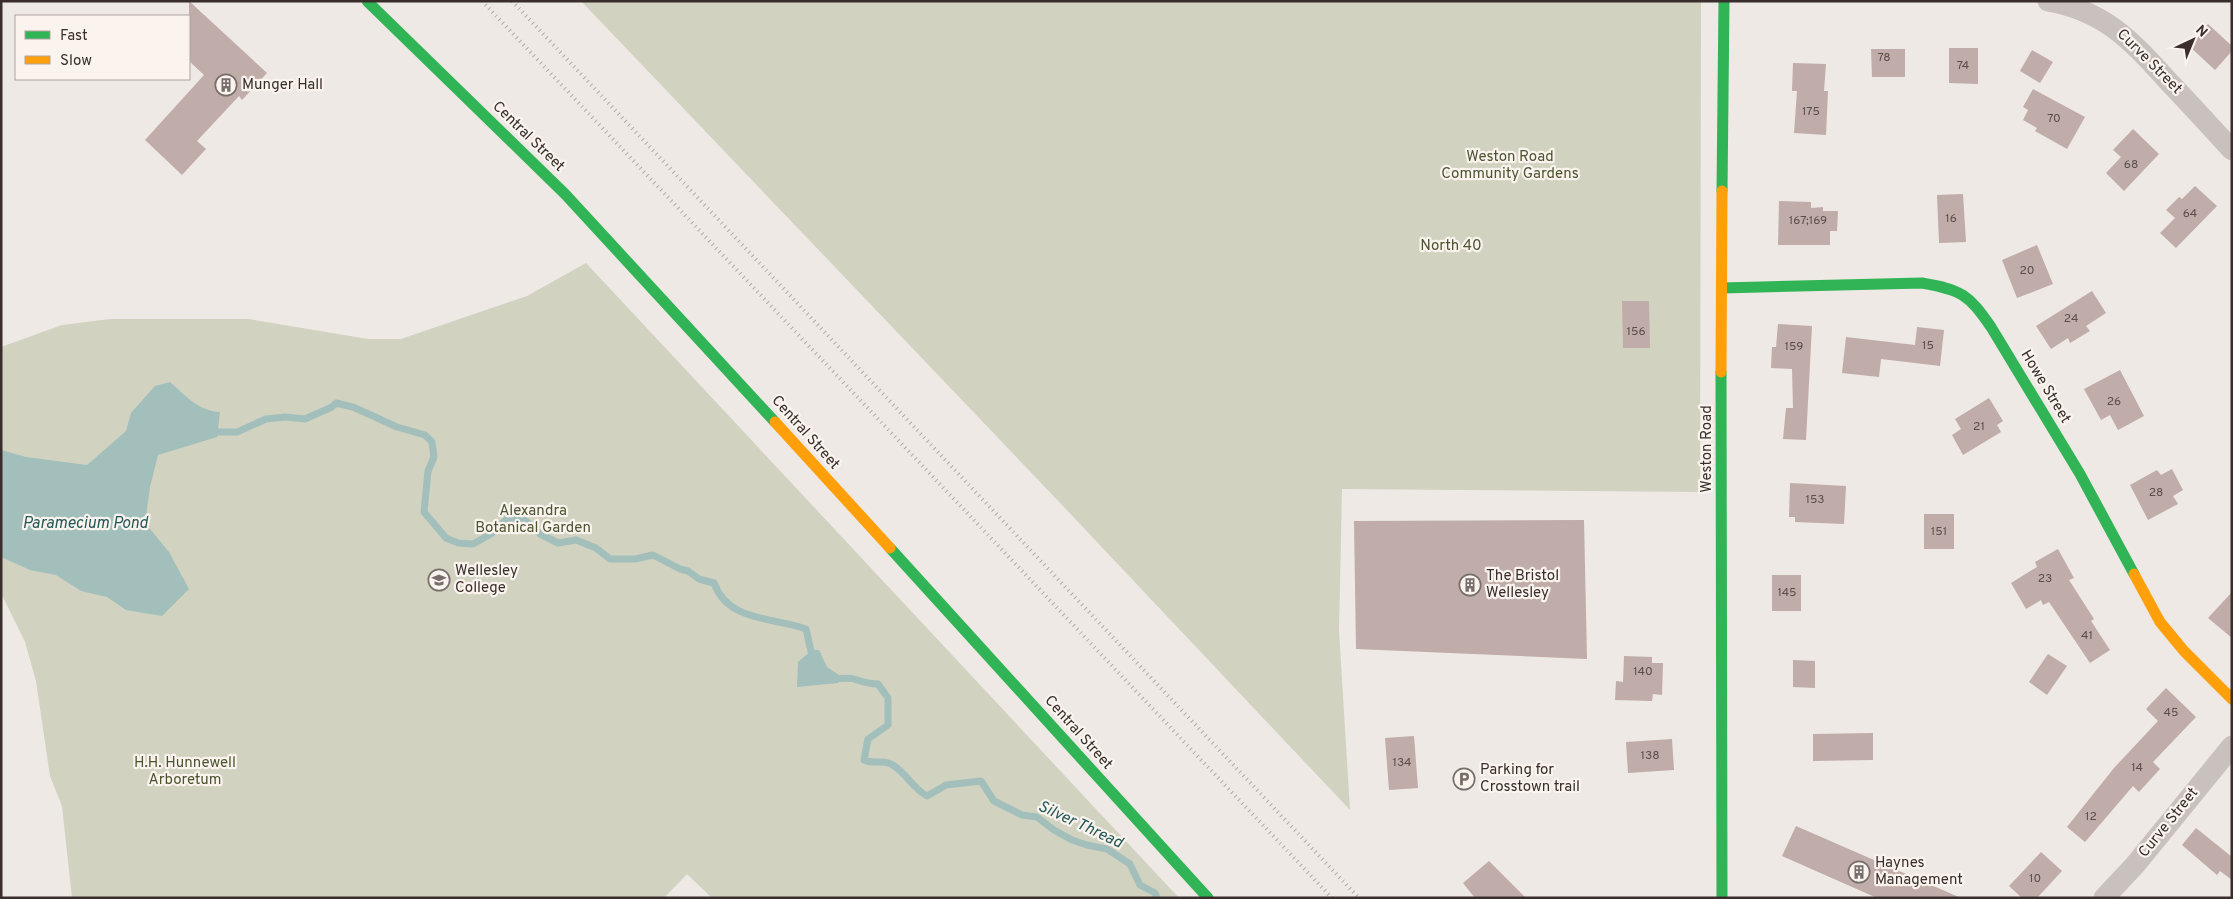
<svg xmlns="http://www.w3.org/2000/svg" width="2233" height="899" viewBox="0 0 2233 899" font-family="Overpass,sans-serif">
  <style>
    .green { fill: #d1d2c0 }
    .water { fill: #a2bfbc }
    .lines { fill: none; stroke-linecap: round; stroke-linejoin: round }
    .stream { stroke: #a2bfbc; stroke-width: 7 }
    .building { fill: #c0aca8 }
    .street { stroke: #c8c1be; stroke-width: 21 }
    .fast { stroke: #30b455; stroke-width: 11 }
    .slow { stroke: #ff9f0a; stroke-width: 11 }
    .rail { stroke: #b0aaa8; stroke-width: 4; stroke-dasharray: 1 4; stroke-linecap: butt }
    .labels { text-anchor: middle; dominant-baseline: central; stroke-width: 4.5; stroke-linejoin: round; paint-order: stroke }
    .number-label { font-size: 12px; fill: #5b4e4a }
    .street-label { font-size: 15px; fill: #392e2b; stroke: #faf3ee }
    .poi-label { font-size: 15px; fill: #392e2b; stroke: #faf3ee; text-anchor: start }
    .park-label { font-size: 15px; fill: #4c5531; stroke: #faf3ee }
    .water-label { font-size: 16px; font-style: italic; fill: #235856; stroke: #faf3ee }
  </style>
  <rect width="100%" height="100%" fill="#eee9e5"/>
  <!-- green -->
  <g class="green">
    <path d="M581,1H1701L1700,492L1342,489L1339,631L1350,810L1063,506Z"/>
    <path d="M586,263L1179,898H712L687,874L664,898H72L62,806L50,776L36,681L25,642L1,593V347L62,325L110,319H248L368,339H401L527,296Z"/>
  </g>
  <!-- water -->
  <g class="water">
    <path d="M170,382C185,395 198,411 220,412L217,437L158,455L150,487L145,523L169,552L189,589L162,616L126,610L107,597L81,591L56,575L30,570L1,557V450L26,457L87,465L126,431L131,413L155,386Z"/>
    <path d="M812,650H819L827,667L842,677L838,683L797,687L798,662Z"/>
  </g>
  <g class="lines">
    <!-- stream -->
    <g class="stream">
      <path d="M217,432H237L266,419L285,417L305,419L332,407L336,403L353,407L397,427L425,435L432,442L434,457L428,471L424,512L446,538L458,543L473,544L491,534L508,518L524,519L540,534L558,543L576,540L596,548L610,559H635L653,555L680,569L688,571L699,579L714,583C728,622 773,617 806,629L813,660"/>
      <path d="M833,679C840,679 847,677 854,679C863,682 868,684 878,684L888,698V725L868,739L864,760C874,765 882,759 891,764C906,772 912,788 927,796L946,785L981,781L994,801L1022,815L1037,817L1054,830L1072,840L1087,845L1107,849L1130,864L1140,885L1155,893L1157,898"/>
    </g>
  </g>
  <!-- building -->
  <g class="building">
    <path d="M189,1L267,73L242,100L239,96L197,141L206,149L182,175L145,140L204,75L189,61Z"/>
    <path d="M2208,24L2232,46V51L2215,70L2188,45Z"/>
    <path d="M1949,48H1978V84L1949,83Z"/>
    <path d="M1871,49H1905V77H1872Z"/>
    <path d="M2032,50L2053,62L2040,83L2020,71Z"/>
    <path d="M1793,63L1826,64L1824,91H1828L1826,135L1794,133L1797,91H1792Z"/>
    <path d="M2033,89L2085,117L2067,149L2035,131L2037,128L2023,120L2028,110L2023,107Z"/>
    <path d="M2133,129L2159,154L2124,191L2106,173L2121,157L2113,150Z"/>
    <path d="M2195,186L2217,206L2176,248L2160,233L2175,218L2166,210L2179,197L2182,199Z"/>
    <path d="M1963,194L1966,242L1939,243L1937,195Z"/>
    <path d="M1779,201L1811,202V208L1823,207V211H1838L1837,231H1830V245H1778Z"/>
    <path d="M2037,245L2053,284L2017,298L2002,260Z"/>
    <path d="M2092,291L2106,313L2086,326L2090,331L2070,343L2068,338L2051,349L2036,326Z"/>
    <path d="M1622,301H1649L1650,348H1623Z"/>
    <path d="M1778,324L1812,326L1806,440L1783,439L1786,408H1793L1792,369L1771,368L1772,347H1776Z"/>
    <path d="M1917,327L1944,330L1940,366L1881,359L1879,377L1842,373L1846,337L1915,345Z"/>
    <path d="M2120,370L2144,416L2118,430L2110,415L2101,420L2084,389Z"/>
    <path d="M1989,398L2003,421L1997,425L2001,432L1963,455L1952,435L1961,429L1955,419Z"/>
    <path d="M2172,469L2183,490L2173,496L2178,504L2148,520L2130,485L2157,470L2161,475Z"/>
    <path d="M1790,483L1846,486L1844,524L1795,522V517H1789Z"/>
    <rect x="1924" y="514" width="30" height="35"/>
    <path d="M1584,520L1587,659L1356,649L1354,521Z"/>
    <path d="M2058,549L2074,578L2069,580L2094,619L2091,621L2110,650L2090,663L2049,602L2043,605L2041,600L2026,609L2011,583L2037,567L2035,562Z"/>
    <rect x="1772" y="575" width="29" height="36"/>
    <path d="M2232,592V638L2208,618Z"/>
    <path d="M2048,654L2067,666L2047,695L2029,682Z"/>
    <path d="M1624,656L1652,657V663H1663L1662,695L1653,694L1652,701L1615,700L1616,681L1623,682Z"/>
    <path d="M1793,660L1815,661V688L1793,687Z"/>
    <path d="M2166,688L2196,717L2153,762L2160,769L2139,792L2133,786L2085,842L2067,827L2114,768L2158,721L2146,709Z"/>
    <path d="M1873,733V760L1813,761V734Z"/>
    <path d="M1414,736L1418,788L1389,790L1385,738Z"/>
    <path d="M1672,739L1674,770L1628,773L1626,742Z"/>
    <path d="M1796,826L1961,898H1877L1782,856Z"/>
    <path d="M2196,828L2232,857V880L2220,871L2217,875L2182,845Z"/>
    <path d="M2041,852L2062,871L2037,898H2022L2009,886Z"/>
    <path d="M1489,861L1526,898H1475L1463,883Z"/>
  </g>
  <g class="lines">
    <!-- street -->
    <g class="street">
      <path d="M2048,1C2105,11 2132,41 2169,82C2190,104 2211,127 2232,150"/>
      <path d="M2104,898L2135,865L2232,746"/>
    </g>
    <!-- fast -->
    <g class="fast">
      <path d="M367,1L565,194L775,422"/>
      <path d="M1722,191L1724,1"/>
      <path d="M1722,288L1922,283C1962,290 1968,294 1991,327L2080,474L2134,574"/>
      <path d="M1721,372L1722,898"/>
      <path d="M890,548L1208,898"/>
    </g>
    <!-- slow -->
    <g class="slow">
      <path d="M1721,372L1722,191"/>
      <path d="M775,422L890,548"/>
      <path d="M2134,574L2160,622L2184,651L2232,699"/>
    </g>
    <!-- rail -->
    <g class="rail">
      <path d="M482,1L1332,898"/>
      <path d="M512,1L1359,898"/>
    </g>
  </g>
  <!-- icons -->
  <defs>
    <g id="building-ring" transform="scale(1.125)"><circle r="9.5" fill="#faf3ee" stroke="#786f6c" stroke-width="1.5"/><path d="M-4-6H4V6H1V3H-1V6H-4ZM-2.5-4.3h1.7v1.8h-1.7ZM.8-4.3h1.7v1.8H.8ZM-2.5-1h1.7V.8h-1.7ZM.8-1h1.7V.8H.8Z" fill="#786f6c"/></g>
    <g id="university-ring" transform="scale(1.125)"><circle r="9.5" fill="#faf3ee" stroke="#786f6c" stroke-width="1.5"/><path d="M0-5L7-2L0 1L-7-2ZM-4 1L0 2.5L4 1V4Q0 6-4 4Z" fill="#786f6c"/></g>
    <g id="parking-ring" transform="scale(1.125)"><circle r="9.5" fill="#faf3ee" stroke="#786f6c" stroke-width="1.5"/><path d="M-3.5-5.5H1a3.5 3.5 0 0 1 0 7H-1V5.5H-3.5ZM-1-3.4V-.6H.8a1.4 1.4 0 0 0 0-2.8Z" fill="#786f6c"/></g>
  </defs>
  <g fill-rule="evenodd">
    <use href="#building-ring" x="226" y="85"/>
    <use href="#university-ring" x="439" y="580"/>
    <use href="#building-ring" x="1470" y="585"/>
    <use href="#parking-ring" x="1464" y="779"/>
    <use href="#building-ring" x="1859" y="872"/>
  </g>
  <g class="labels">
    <!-- number labels -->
    <g class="number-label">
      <text x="1884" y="58">78</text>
      <text x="1963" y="66">74</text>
      <text x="1811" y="112">175</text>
      <text x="2054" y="119">70</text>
      <text x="2131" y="165">68</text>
      <text x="2190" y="214">64</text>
      <text x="1951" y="219">16</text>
      <text x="1808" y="221">167;169</text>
      <text x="2027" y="271">20</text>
      <text x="2071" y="319">24</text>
      <text x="1636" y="332">156</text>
      <text x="1928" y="346">15</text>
      <text x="1794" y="347">159</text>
      <text x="2114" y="402">26</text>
      <text x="1979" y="427">21</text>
      <text x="2156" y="493">28</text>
      <text x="1815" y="500">153</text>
      <text x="1939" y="532">151</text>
      <text x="2045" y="579">23</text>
      <text x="1787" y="593">145</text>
      <text x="2087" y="636">41</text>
      <text x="1643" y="672">140</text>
      <text x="2171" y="713">45</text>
      <text x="1650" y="756">138</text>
      <text x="1402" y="763">134</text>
      <text x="2137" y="768">14</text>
      <text x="2091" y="817">12</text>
      <text x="2035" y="879">10</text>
    </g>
    <!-- street labels -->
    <g class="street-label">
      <text transform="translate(2149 62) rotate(45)">Curve Street</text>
      <text transform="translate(528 137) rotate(44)">Central Street</text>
      <text transform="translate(2045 387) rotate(59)">Howe Street</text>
      <text transform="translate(805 433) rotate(48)">Central Street</text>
      <text transform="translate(1707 449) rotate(-90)">Weston Road</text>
      <text transform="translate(1078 733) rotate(48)">Central Street</text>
      <text transform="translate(2169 823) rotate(-51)">Curve Street</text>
    </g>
    <!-- poi labels -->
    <g class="poi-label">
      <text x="242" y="85">Munger Hall</text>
      <text x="455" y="571">Wellesley<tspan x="455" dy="17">College</tspan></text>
      <text x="1486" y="576">The Bristol<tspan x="1486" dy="17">Wellesley</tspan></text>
      <text x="1480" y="770">Parking for<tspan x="1480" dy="17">Crosstown trail</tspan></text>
      <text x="1875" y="863">Haynes<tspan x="1875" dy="17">Management</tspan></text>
    </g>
    <!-- park labels -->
    <g class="park-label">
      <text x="1510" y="157">Weston Road<tspan x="1510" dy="17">Community Gardens</tspan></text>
      <text x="1451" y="246">North 40</text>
      <text x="533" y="511">Alexandra<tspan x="533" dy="17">Botanical Garden</tspan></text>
      <text x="185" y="763">H.H. Hunnewell<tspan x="185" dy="17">Arboretum</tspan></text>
    </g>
    <!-- water labels -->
    <g class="water-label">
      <text x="85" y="524">Paramecium Pond</text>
      <text transform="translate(1080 825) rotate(25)">Silver Thread</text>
    </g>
  </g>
  <!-- border -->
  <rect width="2233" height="899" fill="none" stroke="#392e2b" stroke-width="5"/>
  <!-- legend -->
  <rect x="15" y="15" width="175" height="65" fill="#faf3ee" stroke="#ada4a0"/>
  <rect x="25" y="31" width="25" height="8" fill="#30b455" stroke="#ada4a0"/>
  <text x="60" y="40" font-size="15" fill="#392e2b">Fast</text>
  <rect x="25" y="56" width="25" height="8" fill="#ff9f0a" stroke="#ada4a0"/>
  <text x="60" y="65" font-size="15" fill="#392e2b">Slow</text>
  <!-- north arrow -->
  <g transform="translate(2193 40) rotate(44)" stroke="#faf3ee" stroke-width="4" paint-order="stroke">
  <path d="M0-4L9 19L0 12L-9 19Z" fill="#392e2b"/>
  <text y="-8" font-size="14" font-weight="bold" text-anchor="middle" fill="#392e2b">N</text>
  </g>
</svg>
